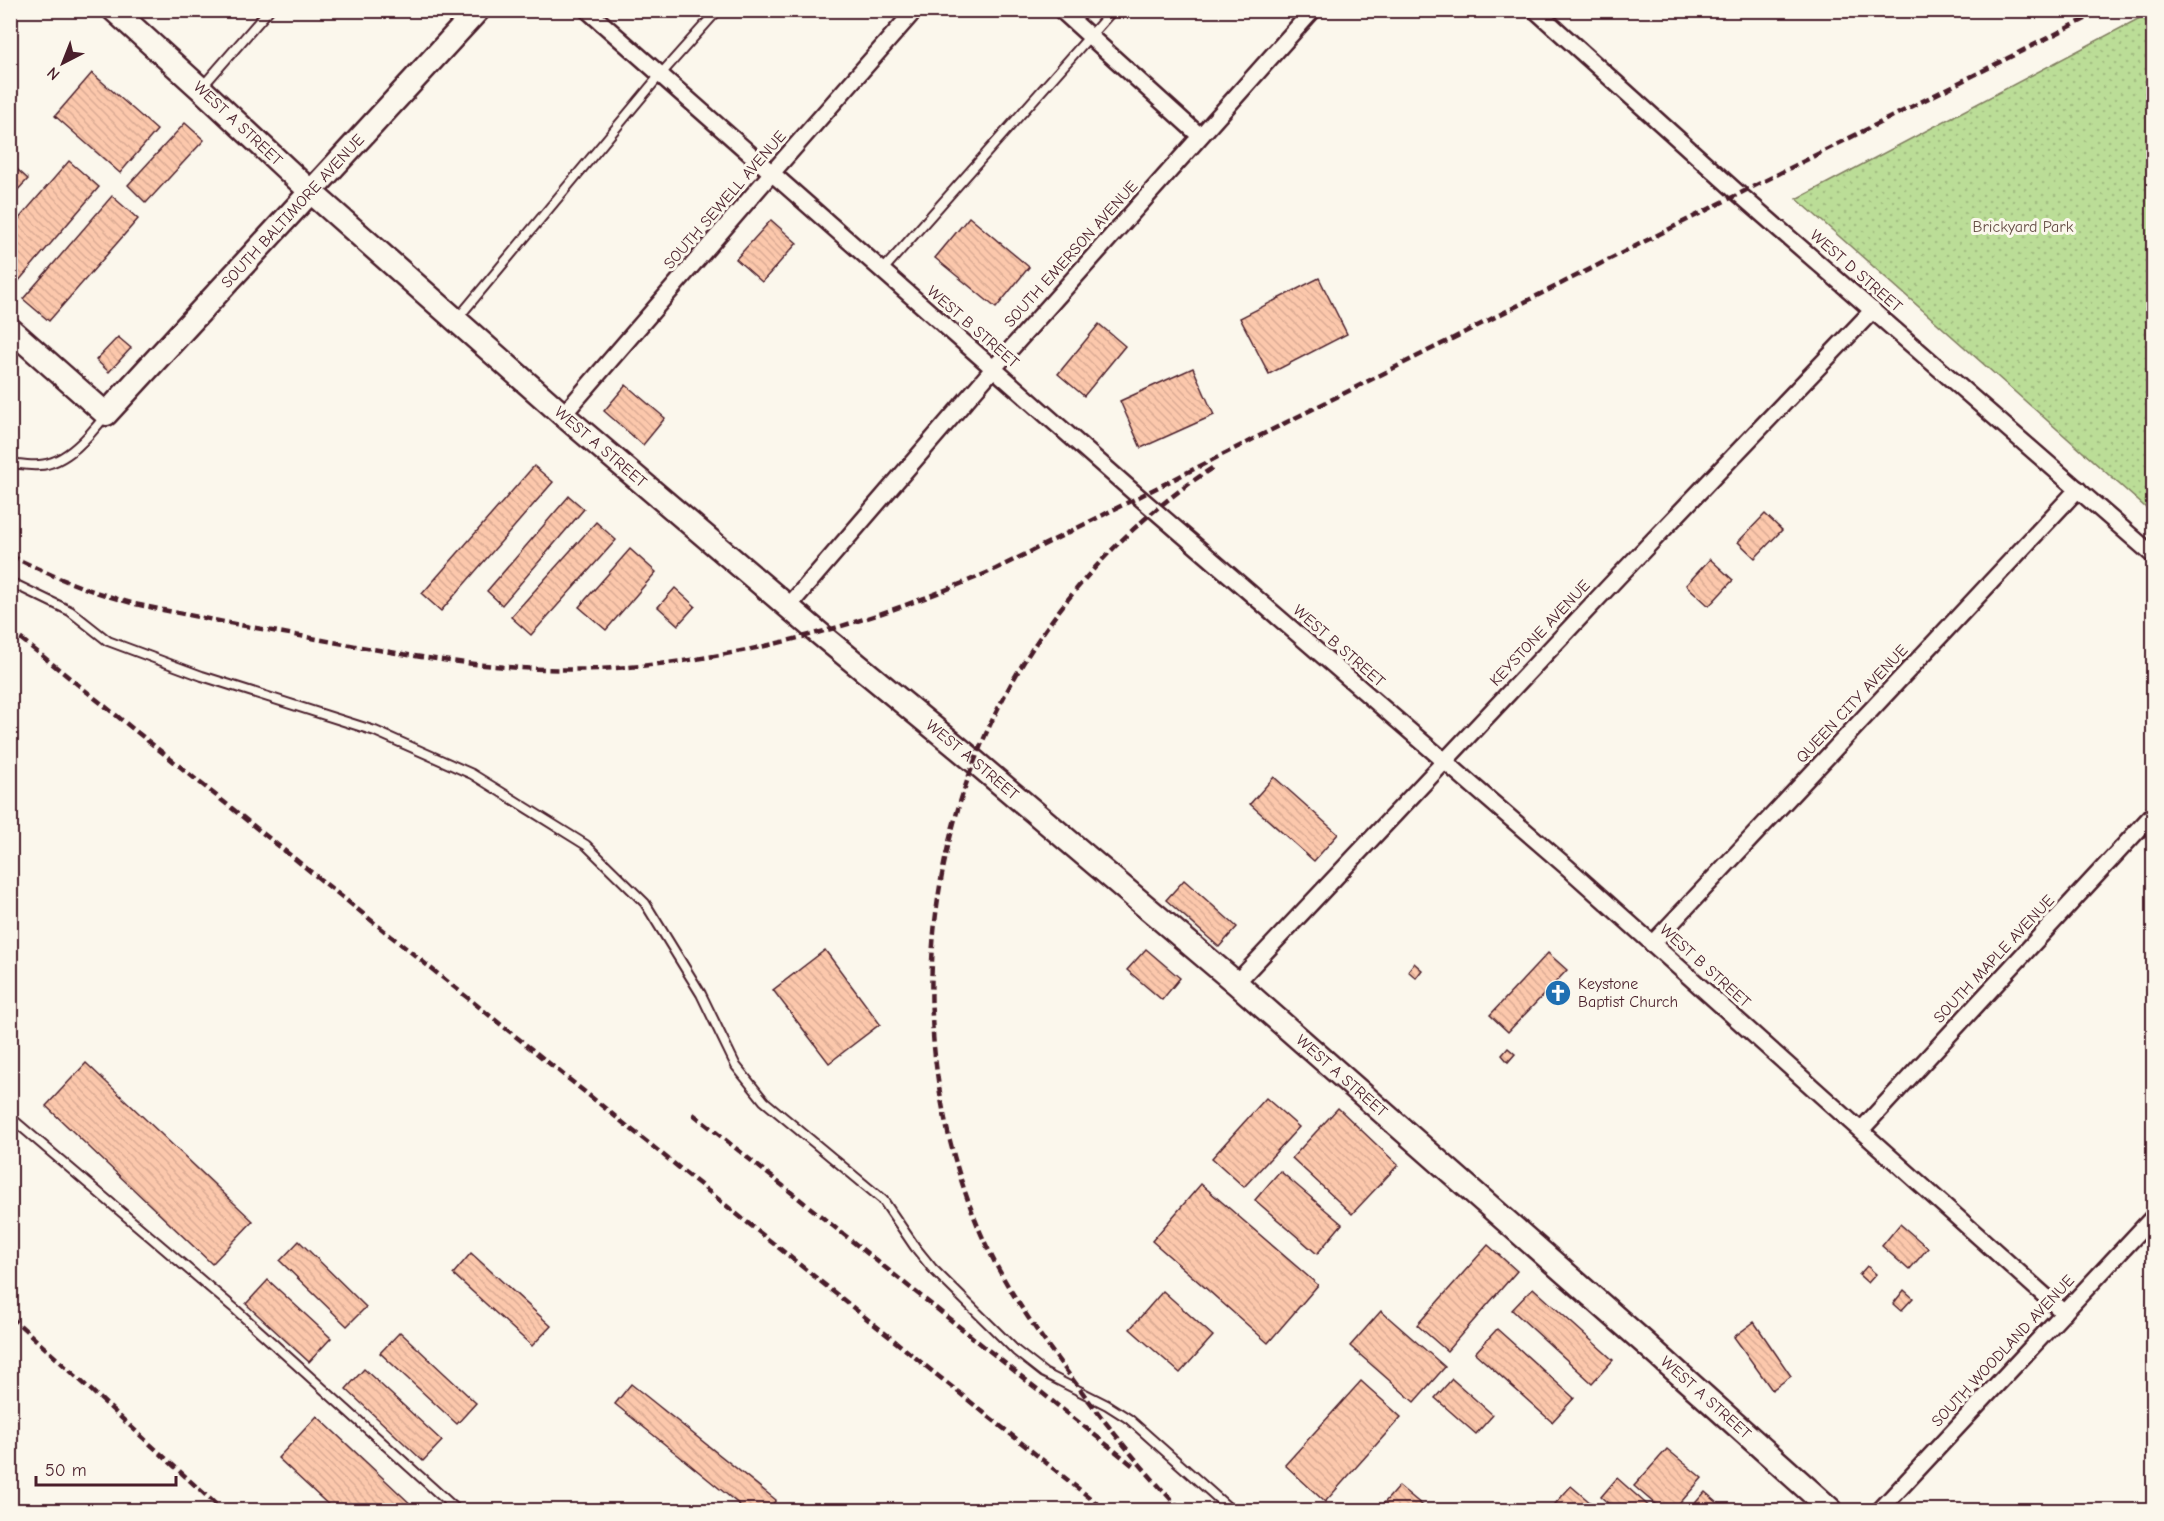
<svg xmlns="http://www.w3.org/2000/svg" width="2164" height="1521" viewBox="0 0 2164 1521" font-family="'Comic Neue',sans-serif">
  <style>
    .green { fill: url(#green-dots); stroke: #827e61; stroke-width: 1.5 }
    .building { fill: url(#building-back-hatch); stroke: #4a1f2b; stroke-width: 1.5 }
    .lines { fill: none; stroke-linecap: round; stroke-linejoin: round }
    .lane-casing { stroke: #4a1f2b; stroke-width: 12 }
    .street-casing { stroke: #4a1f2b; stroke-width: 20 }
    .secondary-casing { stroke: #4a1f2b; stroke-width: 27 }
    .lane { stroke: #fbf7ec; stroke-width: 8 }
    .street { stroke: #fbf7ec; stroke-width: 15 }
    .secondary { stroke: #fbf7ec; stroke-width: 22 }
    .rail { stroke: #4a1f2b; stroke-width: 4.5; stroke-dasharray: 9 4.5; stroke-linecap: butt }
    .labels { text-anchor: middle; dominant-baseline: central; stroke-width: 6; stroke-linejoin: round; paint-order: stroke }
    .street-label { font-size: 16px; fill: #4a1f2b; stroke: #fbf7ec }
    .park-label { font-size: 16px; fill: #664e46; stroke: #fbf7ec }
    .poi-label { font-size: 16px; fill: #4a1f2b; stroke: #fbf7ec; text-anchor: start }
  </style>
  <defs>
    <pattern id="green-dots" width="8" height="8" patternUnits="userSpaceOnUse" patternTransform="scale(1.5)"><rect width="8" height="8" fill="#bbdd97"/><path d="M2 2h.1M6 6h.1" fill="none" stroke="#a2bd82" stroke-width="1.8" stroke-linecap="round"/></pattern>
    <pattern id="building-back-hatch" width="6" height="6" patternUnits="userSpaceOnUse" patternTransform="scale(1.5)"><rect width="6" height="6" fill="#fcc8ac"/><path d="M-1 5l2 2M0 0l6 6M5-1l2 2" fill="none" stroke="#daab94"/></pattern>
  </defs>
  <rect width="100%" height="100%" fill="#fbf7ec"/>
  <filter id="ink" filterUnits="userSpaceOnUse"><feTurbulence type="fractalNoise" baseFrequency=".0167" numOctaves="2"/><feDisplacementMap in="SourceGraphic" scale="12" xChannelSelector="R" yChannelSelector="G"/><feConvolveMatrix kernelMatrix="1 2 1 2 8 2 1 2 1" color-interpolation-filters="sRGB"/></filter>
  <g filter="url(#ink)">
    <!-- green -->
    <path class="green" d="M2153,11V514L1797,199Z"/>
    <!-- building -->
    <g class="building">
      <path d="M92,73L157,130L120,173L55,116Z"/>
      <path d="M185,123L204,140L146,203L128,185Z"/>
      <path d="M69,161L99,187L11,290L10,229Z"/>
      <path d="M10,163L28,179L10,198Z"/>
      <path d="M112,196L138,219L49,321L23,299Z"/>
      <path d="M969,217L1029,267L996,308L935,258Z"/>
      <path d="M771,220L797,243L762,282L736,259Z"/>
      <path d="M1319,278L1347,334L1269,374L1240,318Z"/>
      <path d="M1099,324L1125,346L1084,396L1058,374Z"/>
      <path d="M118,337L131,348L109,372L96,360Z"/>
      <path d="M1193,368L1214,415L1141,448L1120,401Z"/>
      <path d="M626,385L665,418L643,445L604,411Z"/>
      <path d="M534,466L553,482L441,611L422,594Z"/>
      <path d="M569,496L584,509L502,605L487,591Z"/>
      <path d="M1765,514L1782,530L1755,558L1738,542Z"/>
      <path d="M596,522L616,540L531,635L511,617Z"/>
      <path d="M630,549L656,572L606,630L579,607Z"/>
      <path d="M1710,559L1733,580L1709,606L1686,585Z"/>
      <path d="M675,588L695,606L678,625L658,607Z"/>
      <path d="M1274,777L1338,834L1314,861L1250,804Z"/>
      <path d="M1184,880L1237,927L1219,947L1166,900Z"/>
      <path d="M1146,949L1180,978L1162,1000L1127,970Z"/>
      <path d="M825,950L880,1024L829,1063L773,990Z"/>
      <path d="M1548,953L1567,970L1508,1032L1490,1015Z"/>
      <path d="M1414,963L1422,970L1416,978L1408,971Z"/>
      <path d="M1508,1048L1515,1054L1508,1062L1502,1055Z"/>
      <path d="M86,1063L253,1221L212,1264L46,1106Z"/>
      <path d="M1266,1098L1299,1127L1244,1187L1212,1158Z"/>
      <path d="M1338,1108L1398,1165L1352,1214L1292,1158Z"/>
      <path d="M1280,1171L1342,1224L1317,1254L1255,1200Z"/>
      <path d="M1201,1184L1318,1285L1268,1343L1152,1241Z"/>
      <path d="M1900,1224L1928,1248L1909,1270L1882,1246Z"/>
      <path d="M299,1241L366,1307L347,1326L280,1261Z"/>
      <path d="M1488,1245L1517,1271L1447,1351L1417,1325Z"/>
      <path d="M471,1253L551,1326L532,1346L453,1274Z"/>
      <path d="M1867,1266L1876,1274L1868,1283L1859,1275Z"/>
      <path d="M268,1280L331,1338L309,1362L246,1304Z"/>
      <path d="M1533,1288L1613,1360L1592,1383L1512,1310Z"/>
      <path d="M1904,1290L1913,1298L1901,1311L1893,1304Z"/>
      <path d="M1163,1291L1213,1336L1180,1373L1130,1329Z"/>
      <path d="M1381,1311L1445,1367L1414,1402L1350,1346Z"/>
      <path d="M1754,1322L1791,1376L1772,1390L1734,1337Z"/>
      <path d="M1497,1329L1574,1398L1552,1422L1475,1353Z"/>
      <path d="M400,1332L476,1403L457,1424L380,1353Z"/>
      <path d="M364,1369L442,1441L423,1461L346,1389Z"/>
      <path d="M1452,1379L1493,1415L1476,1434L1435,1398Z"/>
      <path d="M1361,1381L1401,1417L1325,1502L1285,1465Z"/>
      <path d="M631,1384L776,1500L768,1510H746L615,1404Z"/>
      <path d="M317,1416L417,1510H334L278,1458Z"/>
      <path d="M1667,1449L1702,1478L1674,1510H1662L1634,1486Z"/>
      <path d="M1617,1478L1653,1510H1616L1601,1497Z"/>
      <path d="M1399,1486L1428,1510H1378Z"/>
      <path d="M1571,1486L1599,1510H1562L1555,1504Z"/>
      <path d="M1705,1492L1726,1510H1689Z"/>
    </g>
    <g class="lines">
      <!-- lane casing -->
      <g class="lane-casing">
        <g id="lane">
          <path d="M202,87L269,10"/>
          <path d="M882,271L1113,10"/>
          <path d="M458,318L660,75L718,10"/>
          <path d="M10,463C20,464 30,466 39,465C66,464 90,435 106,415"/>
          <path d="M10,582L70,611L108,641L202,676L375,731L472,774L586,845L645,903L701,994L736,1066L764,1101L883,1200L915,1247L932,1268L1016,1351L1044,1373L1107,1405L1129,1419L1231,1510"/>
          <path d="M10,1117L235,1309L457,1510"/>
        </g>
      </g>
      <!-- street casing -->
      <g class="street-casing">
        <g id="street">
          <path d="M587,10L1138,496L1567,867L2064,1313"/>
          <path d="M1061,10L1200,136"/>
          <path d="M1535,10L1739,194L2154,556"/>
          <path d="M563,415L771,174L915,10"/>
          <path d="M788,607L993,369L1313,10"/>
          <path d="M1652,944L2078,489"/>
          <path d="M1236,983L1617,578L1873,310"/>
          <path d="M1861,1130L2154,813"/>
          <path d="M1880,1510L2154,1216"/>
        </g>
      </g>
      <!-- secondary casing -->
      <g class="secondary-casing">
        <g id="secondary">
          <path id="s1" d="M114,10L201,89L311,192L563,415L820,634L974,761L1236,983L1646,1344L1831,1510"/>
          <path id="s2" d="M10,329L106,414L478,10"/>
        </g>
      </g>
      <!-- lane -->
      <use href="#lane" class="lane"/>
      <!-- street -->
      <use href="#street" class="street"/>
      <!-- secondary -->
      <use href="#secondary" class="secondary"/>
      <!-- rail -->
      <g class="rail">
        <path d="M10,555C50,576 91,592 135,604C195,617 256,628 317,639C415,657 515,675 615,668C748,659 874,622 996,569L2103,10"/>
        <path d="M10,630L1105,1510"/>
        <path d="M693,1114L1136,1468"/>
        <path d="M10,1316L222,1510"/>
        <path d="M1181,1510C1139,1466 1101,1418 1065,1369C1032,1325 1000,1279 979,1229C864,950 963,630 1215,466"/>
      </g>
    </g>
  </g>
  <!-- icons -->
  <defs>
    <g id="church-disc" transform="scale(1.35)"><circle r="9.5" fill="#1f6fb2" stroke="#fbf7ec"/><path d="M-1.2-6h2.4v3.5h3.3v2.4h-3.3V6h-2.4V-.1h-3.3v-2.4h3.3Z" fill="#fff"/></g>
  </defs>
  <g fill-rule="evenodd">
    <use href="#church-disc" x="1558" y="993"/>
  </g>
  <g class="labels">
    <!-- street labels -->
    <g class="street-label">
      <text stroke="none"><textPath href="#s1" startOffset="168">WEST A STREET</textPath></text>
      <text transform="translate(725 200) rotate(-49)">SOUTH SEWELL AVENUE</text>
      <text stroke="none"><textPath href="#s2" startOffset="404">SOUTH BALTIMORE AVENUE</textPath></text>
      <text transform="translate(1071 254) rotate(-48)">SOUTH EMERSON AVENUE</text>
      <text transform="translate(1856 271) rotate(41)">WEST D STREET</text>
      <text transform="translate(973 327) rotate(41)">WEST B STREET</text>
      <text stroke="none"><textPath href="#s1" startOffset="654">WEST A STREET</textPath></text>
      <text transform="translate(1540 633) rotate(-47)">KEYSTONE AVENUE</text>
      <text transform="translate(1339 646) rotate(41)">WEST B STREET</text>
      <text transform="translate(1852 704) rotate(-47)">QUEEN CITY AVENUE</text>
      <text stroke="none"><textPath href="#s1" startOffset="1140">WEST A STREET</textPath></text>
      <text transform="translate(1994 959) rotate(-47)">SOUTH MAPLE AVENUE</text>
      <text transform="translate(1705 966) rotate(42)">WEST B STREET</text>
      <text stroke="none"><textPath href="#s1" startOffset="1626">WEST A STREET</textPath></text>
      <text transform="translate(2003 1351) rotate(-47)">SOUTH WOODLAND AVENUE</text>
      <text stroke="none"><textPath href="#s1" startOffset="2112">WEST A STREET</textPath></text>
    </g>
    <!-- park labels -->
    <g class="park-label">
      <text x="2023" y="227">Brickyard Park</text>
    </g>
    <!-- poi labels -->
    <g class="poi-label">
      <text x="1578" y="984">Keystone<tspan x="1578" dy="18">Baptist Church</tspan></text>
    </g>
  </g>
  <!-- margin -->
  <rect width="2164" height="1521" fill="none" stroke="#fbf7ec" stroke-width="36"/>
  <rect x="18" y="18" width="2128" height="1485" fill="none" stroke="#4a1f2b" stroke-width="2" filter="url(#ink)"/>
  <!-- north arrow -->
  <g transform="translate(63 63) rotate(222)" stroke="#fbf7ec" stroke-width="4.5" paint-order="stroke">
  <path d="M0-4.5L10 22L0 15L-10 22Z" fill="#4a1f2b"/>
  <text y="-9" font-size="16" font-weight="bold" text-anchor="middle" fill="#4a1f2b">N</text>
  </g>
  <!-- scale -->
  <path d="M36 1476v9h140v-9" fill="none" stroke="#4a1f2b" stroke-width="3"/>
  <text x="45" y="1476" font-size="18" fill="#4a1f2b" stroke="#fbf7ec" stroke-width="4.5" paint-order="stroke">50 m</text>
</svg>
